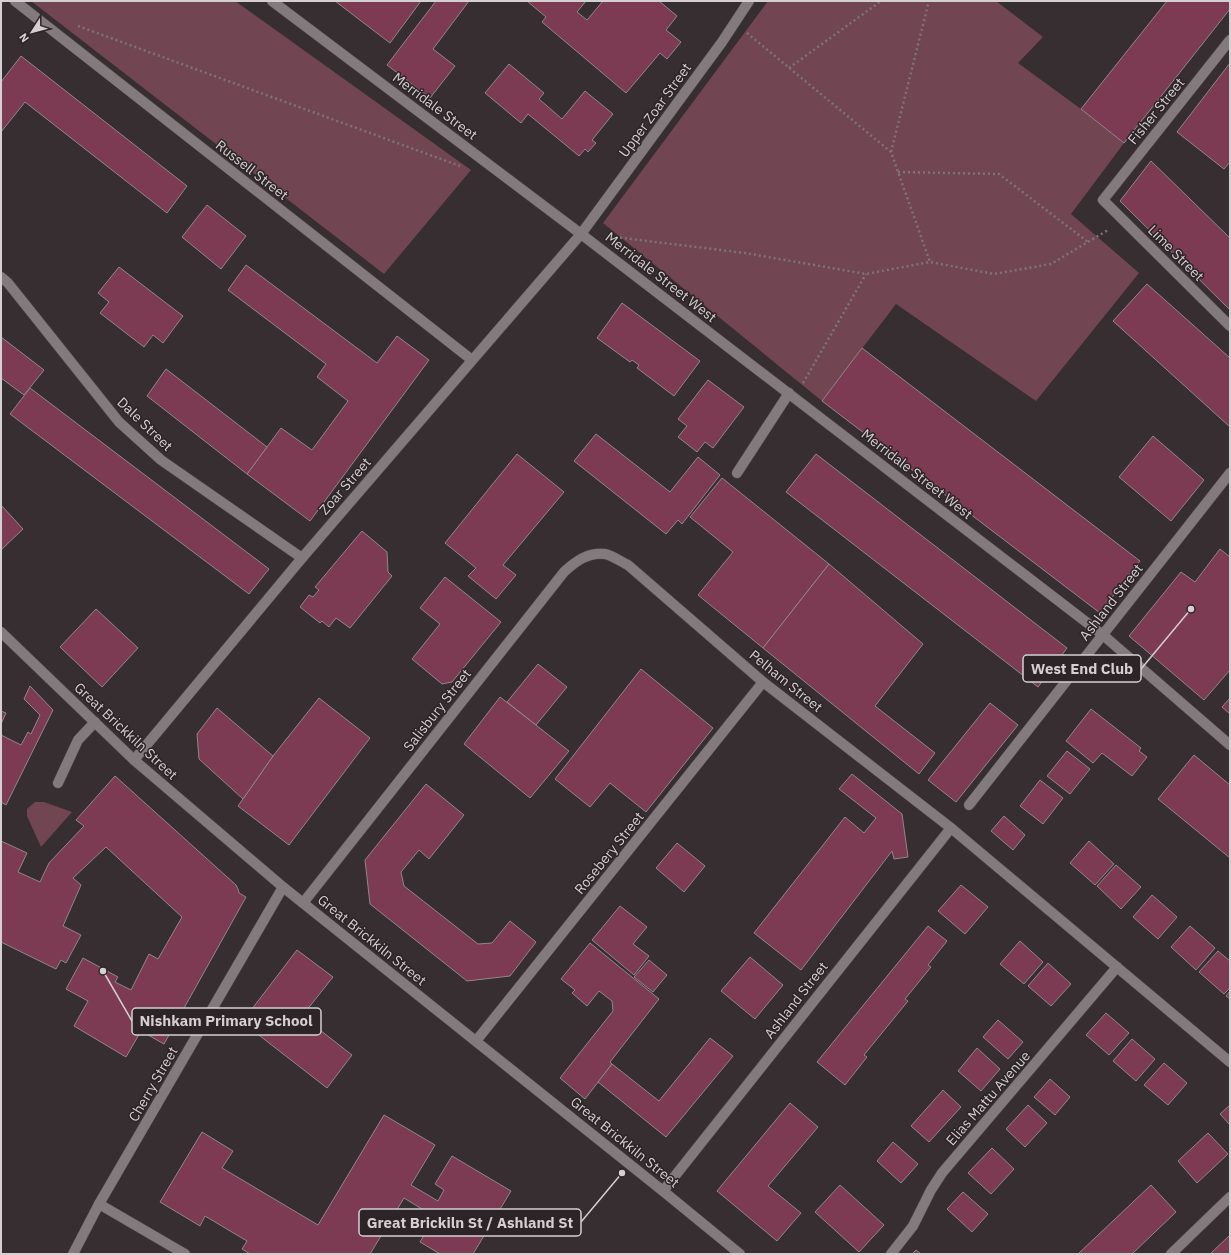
<svg xmlns="http://www.w3.org/2000/svg" width="1231" height="1255" viewBox="0 0 1231 1255" font-family="'IBM Plex Sans',sans-serif">
  <style>
    .green { fill: #724553 }
    .building { fill: #7c3b52; stroke: #908789 }
    .lines { fill: none; stroke-linecap: round; stroke-linejoin: round }
    .minor-casing { stroke: #504a4c; stroke-width: 11 }
    .path { stroke: #7c7577; stroke-width: 2.5; stroke-dasharray: 2 3; stroke-linecap: butt }
    .minor { stroke: #837a7d; stroke-width: 10 }
    .labels { text-anchor: middle; dominant-baseline: central; stroke-width: 3; stroke-linejoin: round; paint-order: stroke }
    .street-label { font-size: 14px; fill: #d4cfd1; stroke: #2c2426 }
    .leader { fill: none; stroke: #d4cfd1; stroke-width: 1.5 }
    .callout-dot { fill: #d4cfd1; stroke: #2c2426; stroke-width: 1.5 }
    .callout { fill: #2c2426; stroke: #d4cfd1; stroke-width: 1.5 }
    .callout-label { font-size: 15px; text-anchor: middle; font-weight: bold; fill: #d4cfd1 }
  </style>
  <rect width="100%" height="100%" fill="#362e30"/>
  <!-- green -->
  <g class="green">
    <path d="M31,1H235L471,170L384,274Z"/>
    <path d="M768,1H996L1043,37L1018,63L1081,109L1124,143L1071,214L1139,273L1036,401L896,304L822,401L603,223Z"/>
    <path d="M35,802H44L72,812L41,847L27,816V809Z"/>
  </g>
  <!-- building -->
  <g class="building">
    <path d="M335,1H421L390,43Z"/>
    <path d="M436,1H469L433,49L455,66L430,98L387,65Z"/>
    <path d="M527,1H586L577,12L587,20L603,1H659L677,16L666,30L681,42L667,59L660,53L626,93L542,22L546,17Z"/>
    <path d="M1167,1H1230V9L1124,143L1081,109Z"/>
    <path d="M21,56L187,186L167,213L25,102L1,132V82Z"/>
    <path d="M1230,63V162L1224,169L1177,132Z"/>
    <path d="M509,64L544,93L539,99L562,119L585,91L613,114L592,140L596,143L588,152L585,149L579,156L528,114L521,123L485,93Z"/>
    <path d="M1151,161L1230,238V310L1120,201Z"/>
    <path d="M207,205L246,236L221,269L182,237Z"/>
    <path d="M246,265L377,363L397,336L429,360L310,521L247,474L281,428L312,450L348,401L317,377L326,364L228,290Z"/>
    <path d="M119,267L183,316L163,343L153,335L144,347L100,313L109,302L98,293Z"/>
    <path d="M1147,284L1230,358V427L1113,321Z"/>
    <path d="M622,303L700,361L674,396L637,368L639,365L632,360L630,362L597,338Z"/>
    <path d="M1,337L44,370L24,395L1,378Z"/>
    <path d="M862,348L1140,561L1100,613L822,401Z"/>
    <path d="M166,369L267,447L247,474L147,396Z"/>
    <path d="M708,380L744,407L713,448L705,442L697,452L678,437L687,426L678,419Z"/>
    <path d="M30,388L269,569L249,594L10,414Z"/>
    <path d="M596,434L670,492L698,457L720,475L682,524L678,520L666,534L574,461Z"/>
    <path d="M1153,436L1204,480L1171,521L1119,477Z"/>
    <path d="M517,454L564,492L503,565L516,575L496,599L468,576L476,568L445,543Z"/>
    <path d="M816,454L1067,648L1038,687L786,492Z"/>
    <path d="M722,478L829,564L763,648L698,595L733,552L690,517Z"/>
    <path d="M1,505L23,529L1,550Z"/>
    <path d="M362,531L387,552L388,572L392,576L350,628L336,618L329,627L322,621L320,623L300,607L309,595L313,597L319,590L315,587Z"/>
    <path d="M1220,549L1230,557V670L1204,700L1129,636L1181,572L1195,582Z"/>
    <path d="M829,564L923,644L875,706L935,753L919,774L763,648Z"/>
    <path d="M445,577L501,622L452,682L442,684L412,659L440,624L420,608Z"/>
    <path d="M96,609L138,648L102,687L60,647Z"/>
    <path d="M538,664L567,687L536,725L507,702Z"/>
    <path d="M641,669L713,728L646,812L610,783L590,807L555,779Z"/>
    <path d="M30,686L53,710L6,805L1,802V735L21,745L28,732L31,734L40,715L24,699Z"/>
    <path d="M500,697L569,751L530,798L464,744Z"/>
    <path d="M319,698L370,738L289,845L238,806L273,756Z"/>
    <path d="M1230,698V714L1222,707Z"/>
    <path d="M990,703L1018,725L956,802L928,780Z"/>
    <path d="M217,708L273,756L243,799L199,759L197,734Z"/>
    <path d="M1091,709L1141,748L1139,751L1147,757L1132,776L1102,753L1093,763L1066,741Z"/>
    <path d="M1,711L6,713L1,724Z"/>
    <path d="M1067,751L1090,769L1070,794L1047,776Z"/>
    <path d="M1194,755L1230,785V858L1158,799Z"/>
    <path d="M852,774L902,814L908,857L894,859L892,851L801,970L754,933L845,817L864,833L876,818L839,789Z"/>
    <path d="M115,776L236,885L238,889L239,893L246,897L164,1044L141,1031L126,1057L74,1026L88,1001L66,989L83,958L118,977L115,982L131,990L149,954L158,959L182,917L106,847L73,878L81,885L63,926L81,935L66,963L61,960L56,969L1,942V841L27,853L18,872L40,882L49,863L84,826L76,820Z"/>
    <path d="M1040,780L1063,798L1043,824L1020,806Z"/>
    <path d="M426,784L464,815L429,859L419,850L401,872L404,886L478,944L492,943L510,921L536,942L510,976L467,981L370,904L365,860Z"/>
    <path d="M1004,816L1025,835L1013,850L991,831Z"/>
    <path d="M1089,841L1114,864L1095,885L1070,863Z"/>
    <path d="M677,843L705,866L684,892L656,868Z"/>
    <path d="M1116,865L1141,887L1121,909L1097,886Z"/>
    <path d="M961,885L988,907L965,934L938,911Z"/>
    <path d="M1152,895L1177,917L1158,939L1133,917Z"/>
    <path d="M620,906L647,927L633,944L649,956L634,975L592,940Z"/>
    <path d="M928,926L947,941L928,965L931,967L905,999L908,1001L864,1055L867,1057L845,1085L817,1062Z"/>
    <path d="M1190,926L1215,948L1196,970L1171,947Z"/>
    <path d="M1020,941L1043,962L1024,984L1000,964Z"/>
    <path d="M590,943L659,999L610,1062L612,1064L585,1099L560,1078L613,1011L612,1001L599,991L587,1006L572,993L575,990L561,979Z"/>
    <path d="M297,950L333,977L302,1016L352,1055L327,1088L242,1022Z"/>
    <path d="M1218,951L1230,961V988L1224,994L1199,972Z"/>
    <path d="M750,957L783,985L755,1019L721,991Z"/>
    <path d="M649,960L667,975L653,992L634,977Z"/>
    <path d="M1048,963L1071,984L1051,1006L1028,986Z"/>
    <path d="M1230,991V999L1226,996Z"/>
    <path d="M1106,1013L1129,1033L1109,1055L1086,1035Z"/>
    <path d="M998,1020L1023,1042L1008,1059L983,1037Z"/>
    <path d="M710,1038L733,1056L666,1137L598,1082L612,1064L659,1101Z"/>
    <path d="M1132,1039L1155,1059L1136,1081L1113,1061Z"/>
    <path d="M977,1048L1000,1069L981,1091L958,1071Z"/>
    <path d="M1164,1063L1187,1083L1168,1105L1144,1085Z"/>
    <path d="M1050,1079L1070,1097L1055,1115L1034,1097Z"/>
    <path d="M943,1090L961,1107L929,1142L911,1126Z"/>
    <path d="M790,1103L818,1127L768,1186L801,1213L777,1241L717,1191Z"/>
    <path d="M1028,1105L1047,1123L1025,1147L1006,1129Z"/>
    <path d="M1230,1105V1125L1220,1114Z"/>
    <path d="M384,1115L435,1145L411,1185L438,1201L444,1190L435,1184L452,1156L511,1191L473,1254H440L420,1242L435,1217L404,1198L370,1254H250L242,1249L247,1241L205,1216L200,1226L160,1202L202,1132L233,1151L222,1168L318,1225Z"/>
    <path d="M1208,1133L1228,1154L1197,1183L1178,1161Z"/>
    <path d="M893,1142L918,1164L901,1183L877,1161Z"/>
    <path d="M992,1148L1014,1169L991,1194L968,1173Z"/>
    <path d="M840,1185L884,1225L859,1252L815,1212Z"/>
    <path d="M1151,1185L1176,1212L1132,1254H1078Z"/>
    <path d="M963,1192L988,1214L972,1232L947,1209Z"/>
    <path d="M1230,1235V1254H1210Z"/>
    <path d="M916,1250L921,1254H912Z"/>
  </g>
  <g class="lines">
    <!-- minor casing -->
    <g class="minor-casing">
      <g id="minor">
        <path d="M15,1L472,360"/>
        <path d="M272,1L581,234L1103,635L1230,745"/>
        <path d="M1230,40L1103,200L1230,326"/>
        <path d="M1,277L8,283L119,422L161,460L302,558"/>
        <path d="M737,473L789,393"/>
        <path d="M1,632L134,760L283,887L663,1191L740,1254"/>
        <path d="M134,760L302,558L581,234L722,42L749,1"/>
        <path d="M58,783L78,740L95,722"/>
        <path d="M969,805L1230,473"/>
        <path d="M303,903L564,572C576,561 588,552 605,554C612,555 621,562 628,565L763,682L951,828L1230,1062"/>
        <path d="M476,1041L763,682"/>
        <path d="M663,1191L951,828"/>
        <path d="M99,1204L185,1254"/>
        <path d="M73,1254L99,1204L283,887"/>
        <path d="M891,1254L913,1226L931,1190L942,1173L1117,967"/>
        <path d="M1171,1254L1230,1197"/>
      </g>
    </g>
    <!-- path -->
    <g class="path">
      <path d="M78,26L460,166"/>
      <path d="M747,33L891,152L930,262"/>
      <path d="M789,68L881,1"/>
      <path d="M891,152L929,1"/>
      <path d="M898,172L999,174L1088,242"/>
      <path d="M615,237L745,253L866,274L930,262L994,274L1051,264L1108,230"/>
      <path d="M803,383L866,274"/>
    </g>
    <!-- minor -->
    <use href="#minor" class="minor"/>
  </g>
  <g class="labels">
    <!-- street labels -->
    <g class="street-label">
      <text transform="translate(435 106) rotate(37)">Merridale Street</text>
      <text transform="translate(655 110) rotate(-54)">Upper Zoar Street</text>
      <text transform="translate(1156 111) rotate(-51)">Fisher Street</text>
      <text transform="translate(252 170) rotate(38)">Russell Street</text>
      <text transform="translate(1176 253) rotate(45)">Lime Street</text>
      <text transform="translate(661 277) rotate(38)">Merridale Street West</text>
      <text transform="translate(145 424) rotate(44)">Dale Street</text>
      <text transform="translate(917 474) rotate(38)">Merridale Street West</text>
      <text transform="translate(345 486) rotate(-49)">Zoar Street</text>
      <text transform="translate(1111 602) rotate(-52)">Ashland Street</text>
      <text transform="translate(786 681) rotate(39)">Pelham Street</text>
      <text transform="translate(437 710) rotate(-52)">Salisbury Street</text>
      <text transform="translate(126 731) rotate(43)">Great Brickkiln Street</text>
      <text transform="translate(609 853) rotate(-51)">Rosebery Street</text>
      <text transform="translate(372 940) rotate(39)">Great Brickkiln Street</text>
      <text transform="translate(796 1000) rotate(-52)">Ashland Street</text>
      <text transform="translate(153 1084) rotate(-60)">Cherry Street</text>
      <text transform="translate(988 1098) rotate(-49)">Elias Mattu Avenue</text>
      <text transform="translate(625 1142) rotate(39)">Great Brickkiln Street</text>
    </g>
  </g>
  <!-- callouts -->
  <path class="leader" d="M1191 609L1141 669M103 971L132 1021M622 1173L581 1222"/>
  <g class="callout-dot">
    <circle cx="1191" cy="609" r="4"/>
    <circle cx="103" cy="971" r="4"/>
    <circle cx="622" cy="1173" r="4"/>
  </g>
  <g class="callout">
    <rect x="1023" y="655" width="118" height="27" rx="4"/>
    <rect x="132" y="1008" width="189" height="27" rx="4"/>
    <rect x="359" y="1209" width="222" height="27" rx="4"/>
  </g>
  <g class="callout-label">
    <text x="1082" y="674">West End Club</text>
    <text x="226" y="1026">Nishkam Primary School</text>
    <text x="470" y="1228">Great Brickiln St / Ashland St</text>
  </g>
  <!-- border -->
  <rect width="1231" height="1255" fill="none" stroke="#d4cfd1" stroke-width="4"/>
  <!-- north arrow -->
  <g transform="translate(32 32) rotate(234)" stroke="#2c2426" stroke-width="3" paint-order="stroke">
  <path d="M0-3L7 15L0 10L-7 15Z" fill="#d4cfd1"/>
  <text y="-6" font-size="11" font-weight="bold" text-anchor="middle" fill="#d4cfd1">N</text>
  </g>
</svg>
